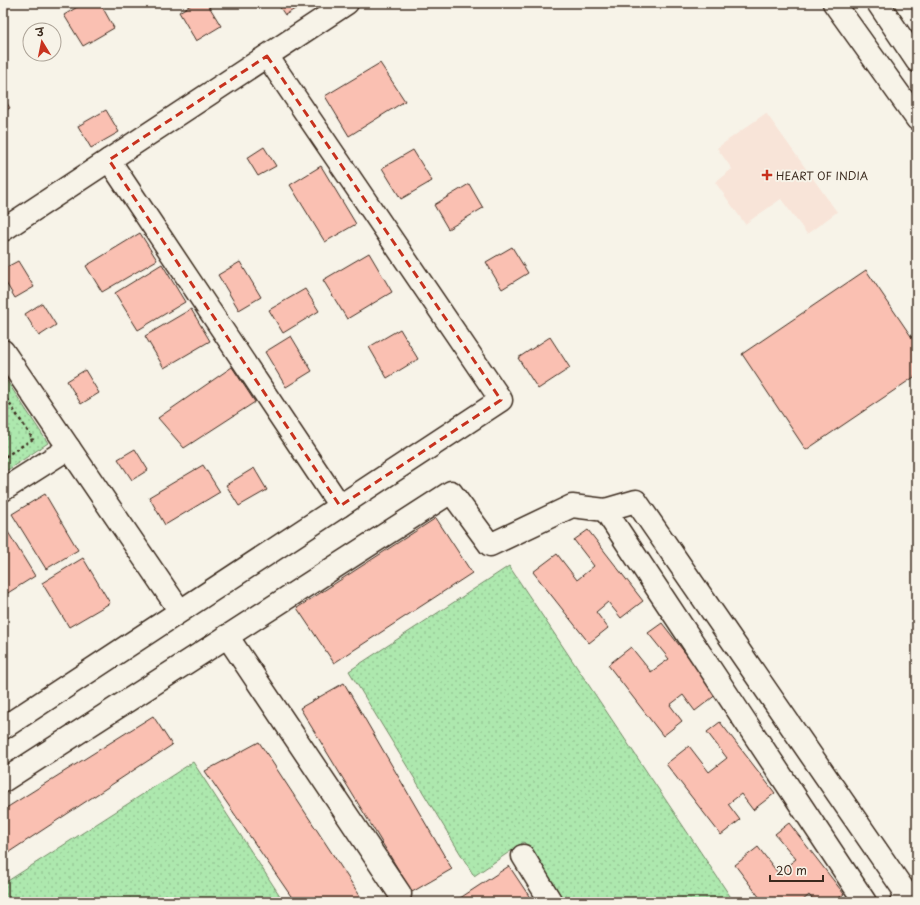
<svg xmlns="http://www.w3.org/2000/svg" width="920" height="905" viewBox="0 0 920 905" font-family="'Playpen Sans','Playpen Sans Deva',sans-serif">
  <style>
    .built { fill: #f8e4d8 }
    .park { fill: url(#park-dots); stroke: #748966 }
    .building { fill: #fac0b2; stroke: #3b2a1e }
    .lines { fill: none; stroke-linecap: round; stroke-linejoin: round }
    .minor-casing { stroke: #3b2a1e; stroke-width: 25 }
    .path { stroke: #3b2a1e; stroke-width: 2.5; stroke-dasharray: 3 3; stroke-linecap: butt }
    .minor { stroke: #f7f3e8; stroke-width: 22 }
    .marked { fill: none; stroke: #c8321e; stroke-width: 3; stroke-dasharray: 8 5; stroke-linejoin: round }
    .poi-dot { fill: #c8321e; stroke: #f7f3e8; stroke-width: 1.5 }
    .labels { text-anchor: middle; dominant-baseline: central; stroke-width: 4; stroke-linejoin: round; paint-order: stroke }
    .poi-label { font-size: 11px; fill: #3b2a1e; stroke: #f7f3e8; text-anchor: start }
  </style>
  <defs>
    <pattern id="park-dots" width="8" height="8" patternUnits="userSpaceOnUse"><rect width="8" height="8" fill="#ade8ae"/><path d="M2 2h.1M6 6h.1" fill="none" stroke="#96c795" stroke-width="1.8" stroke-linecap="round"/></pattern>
  </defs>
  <rect width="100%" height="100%" fill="#f7f3e8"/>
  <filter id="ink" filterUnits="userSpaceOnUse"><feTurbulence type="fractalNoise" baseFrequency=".025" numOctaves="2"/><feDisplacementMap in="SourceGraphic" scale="8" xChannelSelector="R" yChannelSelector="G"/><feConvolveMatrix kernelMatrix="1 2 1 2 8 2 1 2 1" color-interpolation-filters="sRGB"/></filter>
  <g filter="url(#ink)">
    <!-- built -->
    <path class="built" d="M766,113L837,212L807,234L781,199L745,224L715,182L732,169L717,148Z"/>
    <!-- park -->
    <g class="park">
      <path d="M3,375L48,443L3,473Z"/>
      <path d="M509,566L734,902H562L524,842L474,876L349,671Z"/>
      <path d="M193,762L284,902H3V884Z"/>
    </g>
    <!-- building -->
    <g class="building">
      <path d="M84,3H100L114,28L83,46L64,15Z"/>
      <path d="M194,3H207L221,26L196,41L179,12Z"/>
      <path d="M277,3H305L285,15Z"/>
      <path d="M380,63L405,101L349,136L325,96Z"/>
      <path d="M3,97L10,108L3,112Z"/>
      <path d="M106,110L119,132L91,148L78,126Z"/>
      <path d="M264,147L276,166L258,176L247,158Z"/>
      <path d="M413,150L432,181L401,199L382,168Z"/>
      <path d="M321,166L356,224L325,242L290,185Z"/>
      <path d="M469,184L483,208L448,229L434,205Z"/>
      <path d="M140,233L157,260L102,292L86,266Z"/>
      <path d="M512,247L528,273L502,289L486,262Z"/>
      <path d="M369,253L392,292L347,319L323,280Z"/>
      <path d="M18,261L34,287L15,298L3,278V269Z"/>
      <path d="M240,262L261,297L239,310L218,275Z"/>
      <path d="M162,264L185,302L138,330L115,293Z"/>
      <path d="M866,270L917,345V375L806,450L742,354Z"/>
      <path d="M305,289L319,311L283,333L269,310Z"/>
      <path d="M42,303L56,325L39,336L25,314Z"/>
      <path d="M191,309L210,341L164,368L145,336Z"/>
      <path d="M400,329L418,359L387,378L369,347Z"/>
      <path d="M291,336L312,371L286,387L265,352Z"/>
      <path d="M550,337L570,368L538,389L518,358Z"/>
      <path d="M232,367L255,402L184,448L158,418Z"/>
      <path d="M85,370L99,393L81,404L67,381Z"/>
      <path d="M135,449L148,470L132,480L118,459Z"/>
      <path d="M203,465L220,492L165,525L149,497Z"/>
      <path d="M254,468L267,490L239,506L226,485Z"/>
      <path d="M45,494L78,550L46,569L12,514Z"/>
      <path d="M436,518L472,573L334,663L297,608Z"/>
      <path d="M3,524L35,576L3,596Z"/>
      <path d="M588,530L643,601L621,618L608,602L596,612L608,628L589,643L533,572L557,554L577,580L594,566L574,540Z"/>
      <path d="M83,558L110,603L69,627L42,583Z"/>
      <path d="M662,623L717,694L695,711L683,695L670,705L682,721L663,736L608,665L631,647L651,672L669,659L648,633Z"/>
      <path d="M344,683L452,869L412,892L300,708Z"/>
      <path d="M153,716L172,745L3,856V810Z"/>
      <path d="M720,722L775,793L753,810L741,794L728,804L740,820L721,835L666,764L689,746L709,772L727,758L707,732Z"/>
      <path d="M259,742L364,902H295L205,771Z"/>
      <path d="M789,823L844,894L834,902H815L809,895L801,902H763L735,865L758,847L778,873L796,859L775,834Z"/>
      <path d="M509,866L533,902H454Z"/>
    </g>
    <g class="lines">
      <!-- minor casing -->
      <g class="minor-casing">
        <g id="minor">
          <path d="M834,3L917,119"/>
          <path d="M878,3L917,61"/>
          <path d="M109,160L340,506"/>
          <path d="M3,230L347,3"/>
          <path d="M3,351L180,611"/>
          <path d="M3,490L69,448"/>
          <path d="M605,510L865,902"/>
          <path d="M227,636L400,894"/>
          <path d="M3,728L501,400L267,56"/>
          <path d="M3,781L451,492L490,545L572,506L605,510L636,501L906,893L901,902"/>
          <path d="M523,856L551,902"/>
        </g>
      </g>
      <!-- path -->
      <path class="path" d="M3,394L33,439L3,458"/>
      <!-- minor -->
      <use href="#minor" class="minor"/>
    </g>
  </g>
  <!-- marked area -->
  <path class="marked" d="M267,56L501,400L340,506L109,160Z"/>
  <!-- markers -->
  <path class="poi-dot" d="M765 169h4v4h4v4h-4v4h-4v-4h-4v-4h4z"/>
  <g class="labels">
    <!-- poi labels -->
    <g class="poi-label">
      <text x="776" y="175">HEART OF INDIA</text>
    </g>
  </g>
  <!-- margin -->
  <rect width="920" height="905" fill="none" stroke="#f7f3e8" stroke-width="16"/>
  <rect x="8" y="8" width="904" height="889" fill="none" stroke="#3b2a1e" stroke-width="1.5" filter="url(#ink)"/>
  <!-- north arrow -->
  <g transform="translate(42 42) rotate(350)"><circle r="19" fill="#f7f3e8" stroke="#aca397"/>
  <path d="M0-3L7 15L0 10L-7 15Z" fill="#c8321e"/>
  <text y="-6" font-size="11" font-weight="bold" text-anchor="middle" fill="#3b2a1e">उ</text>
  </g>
  <!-- scale -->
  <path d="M770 875v6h53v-6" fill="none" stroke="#3b2a1e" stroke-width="2"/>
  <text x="776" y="875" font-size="12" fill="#3b2a1e" stroke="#f7f3e8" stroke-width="3" paint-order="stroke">20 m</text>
</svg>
